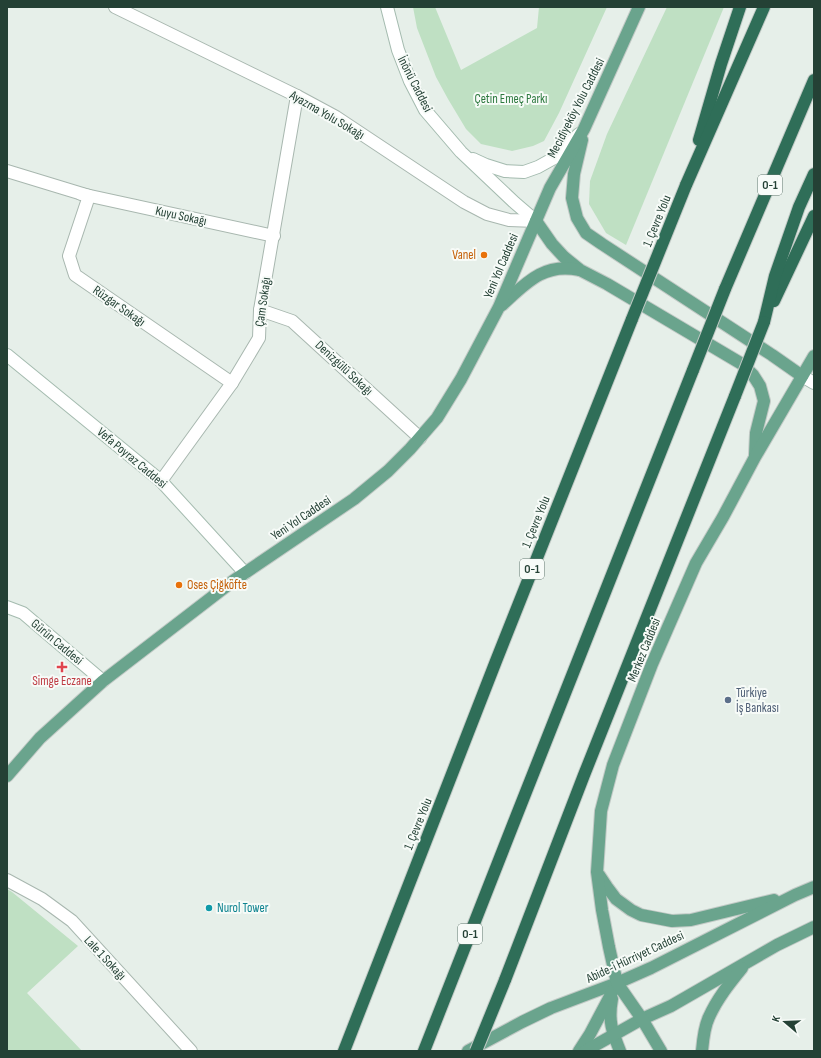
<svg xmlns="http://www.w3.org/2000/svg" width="821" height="1058" viewBox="0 0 821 1058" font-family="'Sofia Sans Condensed',sans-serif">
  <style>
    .green { fill: #bfe0c3 }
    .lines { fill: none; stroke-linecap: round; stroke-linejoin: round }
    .street-casing { stroke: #a8b7af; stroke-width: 14 }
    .secondary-casing { stroke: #a4bbaf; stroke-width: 14 }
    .primary-casing { stroke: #c2cac6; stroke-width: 14 }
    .highway-casing { stroke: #c2cac6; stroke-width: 14 }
    .street { stroke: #fff; stroke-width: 12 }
    .secondary { stroke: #fff; stroke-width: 12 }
    .primary { stroke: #6aa48d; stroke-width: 12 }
    .highway { stroke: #2f6e58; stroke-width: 12 }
    .highway-bridge-casing { stroke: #c2cac6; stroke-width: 14; stroke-linecap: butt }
    .highway-bridge { stroke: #2f6e58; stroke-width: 12 }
    .food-dot { fill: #e8710a; stroke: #f7fbf8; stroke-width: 1.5 }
    .health-dot { fill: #e0444e; stroke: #f7fbf8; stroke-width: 1.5 }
    .service-dot { fill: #5c6f8a; stroke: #f7fbf8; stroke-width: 1.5 }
    .culture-dot { fill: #0f9aa8; stroke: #f7fbf8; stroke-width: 1.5 }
    .labels { text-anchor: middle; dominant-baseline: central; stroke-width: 4; stroke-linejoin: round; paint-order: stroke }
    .shield { fill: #f7fbf8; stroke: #637970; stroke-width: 1 }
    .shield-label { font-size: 12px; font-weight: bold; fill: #244135 }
    .street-label { font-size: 13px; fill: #244135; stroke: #f7fbf8 }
    .park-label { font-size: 13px; fill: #2d793f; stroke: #f7fbf8 }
    .food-label { font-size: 13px; fill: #c56008; stroke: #f7fbf8; text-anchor: end }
    .health-label { font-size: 13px; fill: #be3a42; stroke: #f7fbf8 }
    .service-label { font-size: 13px; fill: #4e5e75; stroke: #f7fbf8; text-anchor: start }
    .culture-label { font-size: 13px; fill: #0d838f; stroke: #f7fbf8; text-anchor: start }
  </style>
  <rect width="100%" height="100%" fill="#e6efe9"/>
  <!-- green -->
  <g class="green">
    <path d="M413,7H435L461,70L537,28L539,7H607L559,113L544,141L533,146L512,151L481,144L466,129L448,99L436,77L417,28Z"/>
    <path d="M667,7H724L626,245L606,233L589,204L590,181L607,134Z"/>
    <path d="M7,889L12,892L78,946L27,993L82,1051H7Z"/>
  </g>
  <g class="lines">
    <!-- street casing -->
    <g class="street-casing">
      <g id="street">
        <path d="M115,7L297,96L336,117L464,202L487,214L509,220L536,221"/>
        <path d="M7,171L89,196L69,256L75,275L232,383"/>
        <path d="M81,194L274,236"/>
        <path d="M260,310L292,321L420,438"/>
        <path d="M161,481L232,383L259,338L260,310L297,96"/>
        <path d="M7,880L42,899L72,921L191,1051"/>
      </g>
    </g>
    <!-- secondary casing -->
    <g class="secondary-casing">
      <g id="secondary">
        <path d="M387,7L398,50L410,81L425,110L461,152L515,203L536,221"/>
        <path d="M473,159L486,165L505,171L524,172L538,167L556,157L579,134"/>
        <path d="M7,355L161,481L245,573"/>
        <path d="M802,376L814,383"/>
        <path d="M7,607L23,613L103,681"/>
      </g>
    </g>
    <!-- primary casing -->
    <g class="primary-casing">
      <g id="primary">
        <path d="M582,140L574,174L572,198L577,218L586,233L602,244L772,355L802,376"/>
        <path d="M536,221L552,244L564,257L580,270L607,284L742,364L753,375L760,386L764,401L756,433L755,455"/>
        <path d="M502,305C525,284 544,262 579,270"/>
        <path d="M7,776L40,738L103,681L233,581L354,499L388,471L410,449L437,418L461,379L499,307L550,188L584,129L639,7"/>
        <path d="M599,875L607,887L616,899L631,910L641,915L672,921L691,920L774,900"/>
        <path d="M612,999C608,1021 612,1031 620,1051"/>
        <path d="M468,1051L522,1022L551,1008L617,983L651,968L795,895L814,887"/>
        <path d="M579,1051L590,1034L617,983"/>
        <path d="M585,1051L642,1019L671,1006L777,945L814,927"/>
        <path d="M661,1051L642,1019L617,983L609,947L602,910L597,872L601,811L613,765L652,664L696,563L723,517L755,457L814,356"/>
        <path d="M702,1051C703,1040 704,1027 709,1017C717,999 729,984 742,968"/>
      </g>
    </g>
    <!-- highway casing -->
    <g class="highway-casing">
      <g id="highway">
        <path d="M699,140L721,64L740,7"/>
        <path d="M686,185L764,7"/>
        <path d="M725,289L814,80"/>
        <path d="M774,301L814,216"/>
        <path d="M764,322L775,276L799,207L814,174"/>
        <path d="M505,980L584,775L735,396"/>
        <path d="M344,1051L496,661L632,319"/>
        <path d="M424,1051L516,817L693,370"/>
      </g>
    </g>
    <!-- street -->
    <use href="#street" class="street"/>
    <!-- secondary -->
    <use href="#secondary" class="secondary"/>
    <!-- primary -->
    <use href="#primary" class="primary"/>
    <!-- highway -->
    <use href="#highway" class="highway"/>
    <!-- highway-bridge casing -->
    <g class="highway-bridge-casing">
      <g id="highway-bridge">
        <path d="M632,319L686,185"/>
        <path d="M693,370L725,289"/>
        <path d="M735,396L764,322"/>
        <path d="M476,1051L505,980"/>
      </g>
    </g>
    <!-- highway-bridge -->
    <use href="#highway-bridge" class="highway-bridge"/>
  </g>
  <!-- markers -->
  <g class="food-dot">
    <circle cx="484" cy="255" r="4"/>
    <circle cx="179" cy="585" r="4"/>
  </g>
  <path class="health-dot" d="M60 661h4v4h4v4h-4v4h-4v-4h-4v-4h4z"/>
  <circle class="service-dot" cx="728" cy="700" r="4"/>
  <circle class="culture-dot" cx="209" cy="908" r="4"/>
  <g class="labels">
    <!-- shield labels -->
    <g class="shield">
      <rect x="758" y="175" width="24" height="20" rx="3"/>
      <rect x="520" y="559" width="24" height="20" rx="3"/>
      <rect x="458" y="924" width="24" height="20" rx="3"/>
    </g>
    <g class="shield-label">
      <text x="770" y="185">O-1</text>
      <text x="532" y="569">O-1</text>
      <text x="470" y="934">O-1</text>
    </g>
    <!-- street labels -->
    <g class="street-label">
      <text transform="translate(415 84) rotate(63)">İnönü Caddesi</text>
      <text transform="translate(576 108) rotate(-63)">Mecidiyeköy Yolu Caddesi</text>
      <text transform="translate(327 115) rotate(30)">Ayazma Yolu Sokağı</text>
      <text transform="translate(181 216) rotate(12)">Kuyu Sokağı</text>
      <text transform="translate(657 221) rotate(-68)">1. Çevre Yolu</text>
      <text transform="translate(501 266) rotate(-67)">Yeni Yol Caddesi</text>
      <text transform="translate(263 302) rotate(-82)">Çam Sokağı</text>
      <text transform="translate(119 306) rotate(35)">Rüzgar Sokağı</text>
      <text transform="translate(344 368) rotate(43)">Denizgülü Sokağı</text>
      <text transform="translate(132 458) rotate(40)">Vefa Poyraz Caddesi</text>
      <text transform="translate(301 518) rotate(-34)">Yeni Yol Caddesi</text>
      <text transform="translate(536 522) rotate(-68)">1. Çevre Yolu</text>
      <text transform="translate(57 642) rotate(40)">Gürün Caddesi</text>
      <text transform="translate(644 650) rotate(-68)">Merkez Caddesi</text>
      <text transform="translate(418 824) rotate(-68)">1. Çevre Yolu</text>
      <text transform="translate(635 957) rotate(-25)">Abide-i Hürriyet Caddesi</text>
      <text transform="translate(105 958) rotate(47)">Lale 1 Sokağı</text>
    </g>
    <!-- park labels -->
    <g class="park-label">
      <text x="511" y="99">Çetin Emeç Parkı</text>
    </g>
    <!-- food labels -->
    <g class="food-label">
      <text x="476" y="255">Vanel</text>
      <text x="187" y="585" text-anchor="start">Oses Çiğköfte</text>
    </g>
    <!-- health labels -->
    <g class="health-label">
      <text x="62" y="681">Simge Eczane</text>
    </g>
    <!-- service labels -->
    <g class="service-label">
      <text x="736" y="693">Türkiye<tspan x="736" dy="15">İş Bankası</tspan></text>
    </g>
    <!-- culture labels -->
    <g class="culture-label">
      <text x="217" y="908">Nurol Tower</text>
    </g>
  </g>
  <!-- border -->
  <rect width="821" height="1058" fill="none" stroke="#244135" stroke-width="16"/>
  <!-- north arrow -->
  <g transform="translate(785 1022) rotate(289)" stroke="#f7fbf8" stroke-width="3" paint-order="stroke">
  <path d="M0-3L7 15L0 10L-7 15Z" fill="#244135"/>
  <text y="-6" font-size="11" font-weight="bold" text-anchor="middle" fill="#244135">K</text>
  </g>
</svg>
